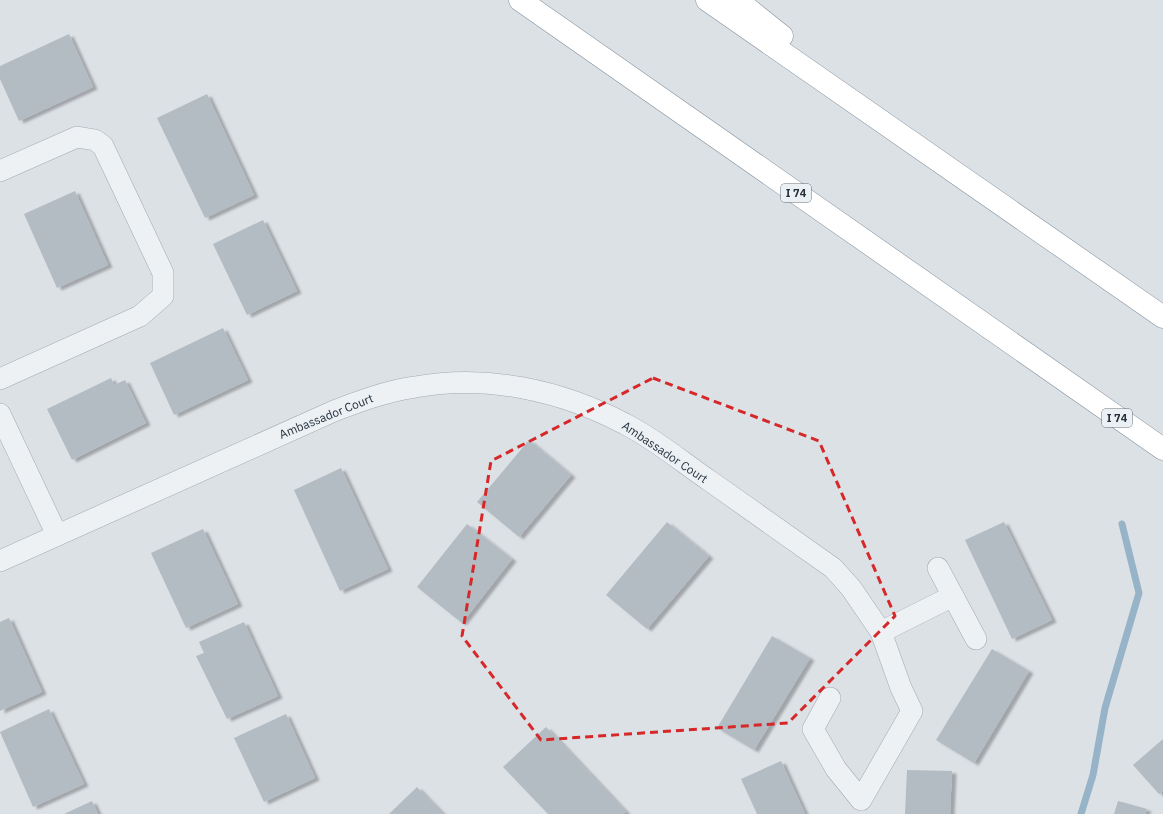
<svg xmlns="http://www.w3.org/2000/svg" width="1163" height="814" viewBox="0 0 1163 814" font-family="'IBM Plex Sans',sans-serif">
  <style>
    .lines { fill: none; stroke-linecap: round; stroke-linejoin: round }
    .stream { stroke: #96b3c7; stroke-width: 7 }
    .building { fill: #b3bbc3; filter: url(#shadow) }
    .minor-casing { stroke: #a2a9b0; stroke-width: 22 }
    .highway-casing { stroke: #83909c; stroke-width: 23 }
    .minor { stroke: #eef1f4; stroke-width: 21 }
    .highway { stroke: #fff; stroke-width: 22 }
    .marked { fill: none; stroke: #d62828; stroke-width: 3; stroke-dasharray: 8 5; stroke-linejoin: round }
    .labels { text-anchor: middle; dominant-baseline: central; stroke-width: 4; stroke-linejoin: round; paint-order: stroke }
    .shield { fill: #ebf0f4; stroke: #616a73; stroke-width: 1 }
    .shield-label { font-size: 11px; font-weight: bold; fill: #26313c }
    .street-label { font-size: 12px; fill: #26313c; stroke: #ebf0f4 }
  </style>
  <defs>
    <filter id="shadow"><feDropShadow dx="4.5" dy="2.5" stdDeviation="1" flood-color="#0004"/></filter>
  </defs>
  <rect width="100%" height="100%" fill="#dce1e6"/>
  <g class="lines">
    <!-- stream -->
    <path class="stream" d="M1081,814L1093,775L1105,708L1139,593L1122,524"/>
  </g>
  <!-- building -->
  <g class="building">
    <path d="M69,34L93,87L19,121L0,79V66Z"/>
    <path d="M207,94L254,195L205,218L157,118Z"/>
    <path d="M75,191L108,265L57,288L24,214Z"/>
    <path d="M263,220L297,291L247,315L213,244Z"/>
    <path d="M223,328L248,380L174,415L150,363Z"/>
    <path d="M111,378L114,385L125,380L146,423L72,460L47,409Z"/>
    <path d="M529,440L571,475L519,537L477,502Z"/>
    <path d="M341,468L388,569L340,591L294,490Z"/>
    <path d="M667,522L709,556L647,629L606,595Z"/>
    <path d="M1004,522L1052,620L1012,639L965,540Z"/>
    <path d="M467,524L512,559L462,623L417,587Z"/>
    <path d="M203,529L238,604L186,628L151,553Z"/>
    <path d="M9,618L42,692L0,711V622Z"/>
    <path d="M244,622L278,696L227,719L196,656L204,653L199,642Z"/>
    <path d="M772,636L810,658L754,750L717,728Z"/>
    <path d="M992,649L1029,671L974,763L936,740Z"/>
    <path d="M49,709L84,784L33,807L0,732Z"/>
    <path d="M286,714L315,778L264,802L234,738Z"/>
    <path d="M546,727L626,812L623,814H548L503,767Z"/>
    <path d="M1163,739V791L1159,794L1133,765Z"/>
    <path d="M781,761L805,814H757L741,779Z"/>
    <path d="M907,770L952,771L950,814H905Z"/>
    <path d="M417,787L443,814H389Z"/>
    <path d="M92,801L98,814H64Z"/>
    <path d="M1118,801L1147,809L1145,814H1114Z"/>
  </g>
  <g class="lines">
    <!-- minor casing -->
    <g class="minor-casing">
      <g id="minor">
        <path d="M0,171L77,137L95,140L103,146L163,273V296L140,316L0,379"/>
        <path d="M0,414L57,535"/>
        <path d="M0,561L334,411C360,401 387,391 415,387C486,374 561,390 625,424C655,439 682,462 710,481C751,510 792,539 833,568L851,588L881,632L901,688L912,711L861,800L836,769L813,729L830,698"/>
        <path d="M953,596L976,639"/>
        <path d="M881,632L953,596L938,568"/>
      </g>
    </g>
    <!-- highway casing -->
    <g class="highway-casing">
      <g id="highway">
        <path d="M520,0L1163,449"/>
        <path d="M707,0L1163,317"/>
        <path d="M737,0L782,36"/>
      </g>
    </g>
    <!-- minor -->
    <use href="#minor" class="minor"/>
    <!-- highway -->
    <use href="#highway" class="highway"/>
  </g>
  <!-- marked area -->
  <path class="marked" d="M653,378L819,441L895,616L788,723L541,740L462,636L491,461Z"/>
  <g class="labels">
    <!-- shield labels -->
    <g class="shield">
      <rect x="781" y="184" width="30" height="18" rx="3"/>
      <rect x="1102" y="409" width="30" height="18" rx="3"/>
    </g>
    <g class="shield-label">
      <text x="796" y="193">I 74</text>
      <text x="1117" y="418">I 74</text>
    </g>
    <!-- street labels -->
    <g class="street-label">
      <text transform="translate(326 416) rotate(-22)">Ambassador Court</text>
      <text transform="translate(665 452) rotate(34)">Ambassador Court</text>
    </g>
  </g>
</svg>
